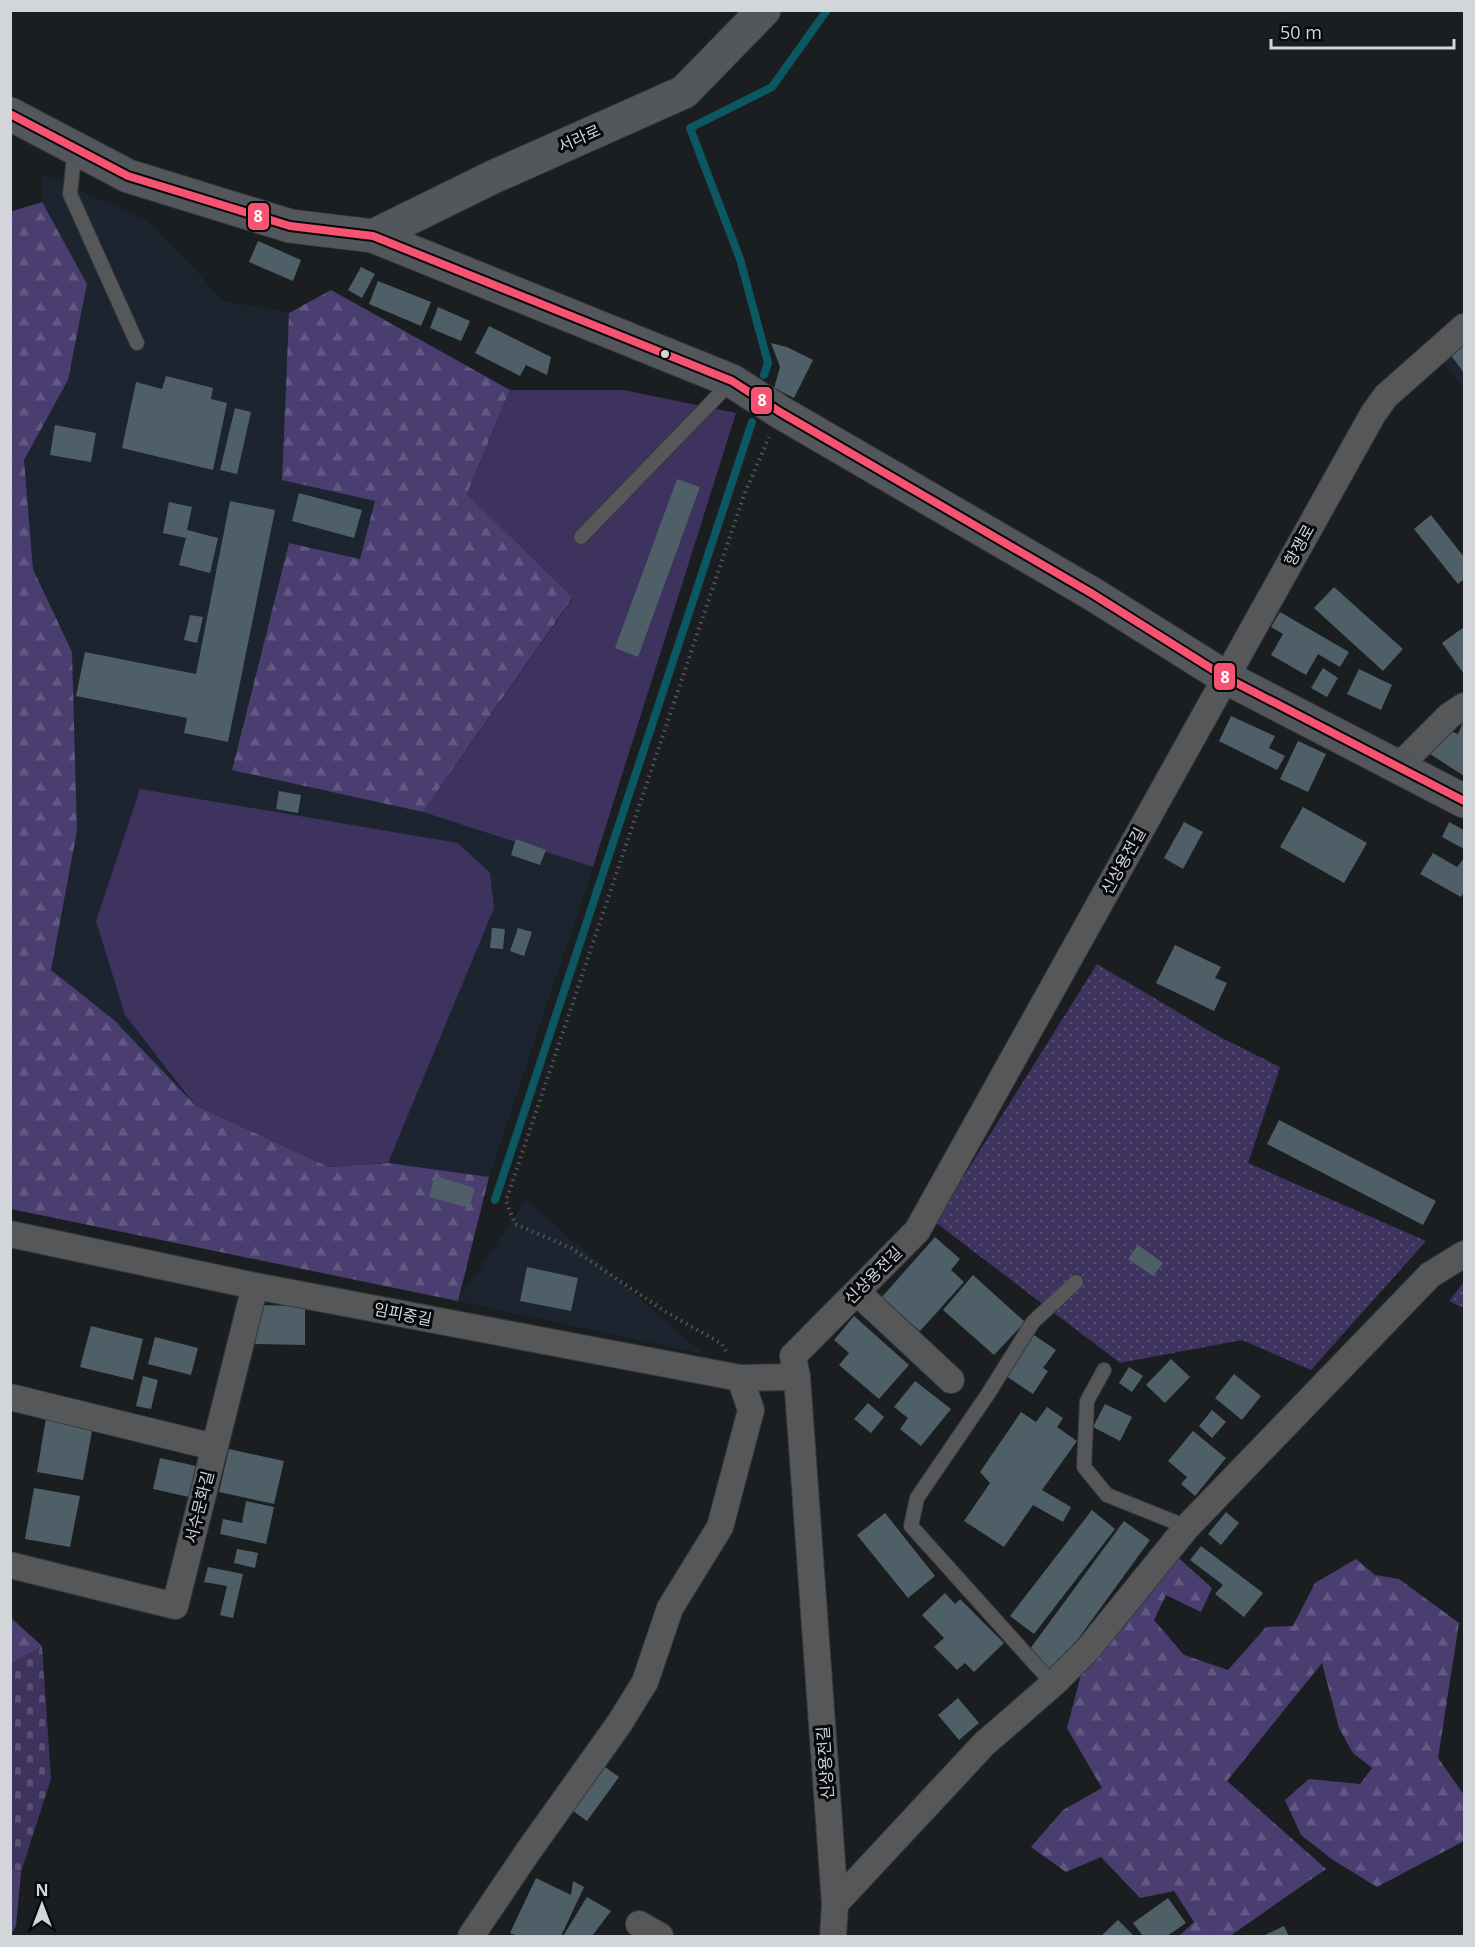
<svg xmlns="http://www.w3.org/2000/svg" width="1475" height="1947" viewBox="0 0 1475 1947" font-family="'Open Sans','Noto Sans KR',sans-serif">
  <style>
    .built { fill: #1c252f }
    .grass { fill: url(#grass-dots) }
    .forest { fill: url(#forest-firs) }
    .cemetery { fill: url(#cemetery-stones) }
    .park { fill: #3d335e }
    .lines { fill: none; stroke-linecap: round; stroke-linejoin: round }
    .stream { stroke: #0b5863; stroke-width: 8 }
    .building { fill: #4f5f67 }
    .lane-casing { stroke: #37393c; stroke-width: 16 }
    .street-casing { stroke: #37393c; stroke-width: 28 }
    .secondary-casing { stroke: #37393c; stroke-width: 35 }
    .path { stroke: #545658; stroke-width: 4; stroke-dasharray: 1.5 4.5; stroke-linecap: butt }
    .lane { stroke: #555759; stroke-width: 14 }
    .street { stroke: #555759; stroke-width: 26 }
    .secondary { stroke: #53565b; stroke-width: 33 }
    .bus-1-casing { stroke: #06080a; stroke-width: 12 }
    .bus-1 { stroke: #f65372; stroke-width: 8 }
    .bus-dot { fill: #d2d6da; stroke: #06080a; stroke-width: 2 }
    .labels { text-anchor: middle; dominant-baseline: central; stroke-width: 6; stroke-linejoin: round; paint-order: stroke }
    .street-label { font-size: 16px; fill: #d2d6da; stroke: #06080a }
    .line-badge { stroke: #06080a; stroke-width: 2 }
    .badge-label { font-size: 16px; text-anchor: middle; font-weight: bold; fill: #fff }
  </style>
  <defs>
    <pattern id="grass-dots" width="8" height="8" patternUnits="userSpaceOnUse" patternTransform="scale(1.5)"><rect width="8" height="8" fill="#3d335e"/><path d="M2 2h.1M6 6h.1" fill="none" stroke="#585074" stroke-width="1.8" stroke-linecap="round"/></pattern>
    <pattern id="forest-firs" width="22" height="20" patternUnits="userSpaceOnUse" patternTransform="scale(1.5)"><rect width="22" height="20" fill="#493e6f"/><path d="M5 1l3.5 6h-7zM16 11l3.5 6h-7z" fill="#625983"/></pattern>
    <pattern id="cemetery-stones" width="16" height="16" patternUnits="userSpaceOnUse" patternTransform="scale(1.5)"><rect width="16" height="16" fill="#3d335e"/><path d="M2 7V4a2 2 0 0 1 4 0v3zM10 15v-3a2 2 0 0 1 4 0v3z" fill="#585074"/></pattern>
  </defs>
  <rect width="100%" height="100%" fill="#1b1e21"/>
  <!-- built -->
  <g class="built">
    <path d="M43,174L148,221L224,301L289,313L282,479L375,501L360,559L289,543L232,769L423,812L593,867L489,1177L388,1163L329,1167L195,1105L114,1020L51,970L77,831L72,652L33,569L24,460L68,379L87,284L42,202Z"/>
    <path d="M1464,340V389L1442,361Z"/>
    <path d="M526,1200L703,1354L458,1301Z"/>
  </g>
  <!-- grass -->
  <g class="grass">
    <path d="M1097,964L1218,1036L1280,1067L1248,1163L1426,1241L1311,1370L1242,1340L1120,1363L935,1222Z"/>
    <path d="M1464,1282V1308L1449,1301Z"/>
  </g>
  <!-- forest -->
  <g class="forest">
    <path d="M42,202L87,284L68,380L24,460L33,569L72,652L77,831L51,970L114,1020L195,1105L329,1167L388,1163L489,1177L458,1301L11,1209L10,212Z"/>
    <path d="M331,290L510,390L467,494L573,597L423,812L232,770L289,543L360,559L375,501L282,480L289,313Z"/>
    <path d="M1161,1542L1212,1588L1201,1612L1166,1595L1154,1620L1184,1655L1228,1670L1266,1627L1293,1626L1315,1583L1356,1559L1375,1575L1399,1579L1459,1623L1438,1758L1464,1795V1841L1377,1887L1333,1860L1301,1835L1285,1800L1309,1779L1360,1784L1372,1768L1353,1753L1339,1728L1322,1663L1227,1781L1326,1869L1230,1936H1179L1194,1922L1174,1891L1140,1898L1101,1857L1066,1872L1031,1847L1063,1810L1102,1788L1067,1728L1092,1633Z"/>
    <path d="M10,1617L42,1646L11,1664H10Z"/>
    <path d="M11,1869L21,1872L16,1926L11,1935Z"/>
  </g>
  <!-- cemetery -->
  <path class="cemetery" d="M42,1646L51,1779L21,1872L11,1869V1664Z"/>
  <!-- park -->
  <g class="park">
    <path d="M510,390H623L736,413L593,867L423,812L573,598L467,494Z"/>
    <path d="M140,789L458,843L490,873L494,908L388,1163L329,1167L195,1105L125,1015L96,921Z"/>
  </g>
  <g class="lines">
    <!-- stream -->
    <g class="stream">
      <path d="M764,375L768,363L740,259L690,128L772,87L827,10"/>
      <path d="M495,1200L752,422"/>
    </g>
  </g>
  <!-- building -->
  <g class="building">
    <path d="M258,241L301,260L293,281L249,262Z"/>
    <path d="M361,267L375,274L362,298L348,290Z"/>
    <path d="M378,281L431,302L421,326L369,304Z"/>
    <path d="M438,307L470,321L461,341L430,328Z"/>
    <path d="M489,326L551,357L547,375L526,365L520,376L475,353Z"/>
    <path d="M771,343L787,347L813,360L794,398L774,388L780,367Z"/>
    <path d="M1464,344V373L1450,354Z"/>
    <path d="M166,376L213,388L211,399L227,403L213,470L122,448L136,382L162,389Z"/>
    <path d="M235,408L251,412L237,474L220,470Z"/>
    <path d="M55,425L96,433L91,462L50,455Z"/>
    <path d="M677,479L700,487L638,657L615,648Z"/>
    <path d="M299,493L362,510L354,538L292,521Z"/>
    <path d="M230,501L275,510L228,742L184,733L187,718L76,696L85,652L196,674Z"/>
    <path d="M169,502L192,507L187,530L218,538L210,573L179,565L186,538L163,533Z"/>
    <path d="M1431,515L1464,557V579L1458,584L1414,529Z"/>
    <path d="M1334,587L1403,649L1383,671L1314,608Z"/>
    <path d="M1280,612L1349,652L1340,667L1318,654L1306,675L1271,655L1283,634L1271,627Z"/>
    <path d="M190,615L203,617L197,643L184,640Z"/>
    <path d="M1464,627V674L1442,643Z"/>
    <path d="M1323,668L1338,678L1327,697L1311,688Z"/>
    <path d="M1359,669L1392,685L1381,710L1347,694Z"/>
    <path d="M1231,716L1275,736L1269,748L1285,756L1277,770L1219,741Z"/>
    <path d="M1464,720V776L1427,752L1448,730L1458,734Z"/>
    <path d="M1298,741L1326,754L1308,792L1280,779Z"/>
    <path d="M279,791L301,795L298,813L276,809Z"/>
    <path d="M1303,807L1367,843L1344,883L1280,847Z"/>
    <path d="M1184,822L1203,832L1183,869L1164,858Z"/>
    <path d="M1449,822L1464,830V849L1442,837Z"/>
    <path d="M516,839L546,850L540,865L511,855Z"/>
    <path d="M1433,853L1457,867L1464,858V891L1461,897L1420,874Z"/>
    <path d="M492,928L505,929L503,949L490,948Z"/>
    <path d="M518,928L532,932L524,956L510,951Z"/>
    <path d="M1175,945L1221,967L1215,978L1227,983L1214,1011L1156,983Z"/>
    <path d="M1279,1120L1436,1201L1423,1225L1267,1144Z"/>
    <path d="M435,1176L475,1188L469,1208L429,1197Z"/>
    <path d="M935,1237L960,1259L951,1270L964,1282L920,1331L881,1298Z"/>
    <path d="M1138,1245L1163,1263L1153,1276L1128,1259Z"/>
    <path d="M527,1267L578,1278L571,1311L520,1301Z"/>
    <path d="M973,1275L1025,1322L994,1355L943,1310Z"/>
    <path d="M256,1305L305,1306V1345L255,1344Z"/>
    <path d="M854,1316L909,1365L879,1399L839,1365L849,1353L834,1340Z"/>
    <path d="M91,1326L143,1339L133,1380L80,1367Z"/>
    <path d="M1034,1335L1056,1350L1043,1368L1048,1371L1033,1394L1006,1376Z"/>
    <path d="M155,1337L198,1348L191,1375L148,1364Z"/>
    <path d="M1171,1359L1190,1377L1165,1403L1146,1385Z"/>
    <path d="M1129,1367L1143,1376L1132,1392L1119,1383Z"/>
    <path d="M1234,1374L1261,1396L1242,1420L1215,1398Z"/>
    <path d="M143,1376L158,1380L151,1409L136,1406Z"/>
    <path d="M915,1381L951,1409L921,1446L900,1429L908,1418L894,1407Z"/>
    <path d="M868,1403L884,1417L871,1433L854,1419Z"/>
    <path d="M1105,1404L1132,1417L1120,1441L1093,1427Z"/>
    <path d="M1047,1407L1063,1418L1057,1427L1077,1441L1042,1490L1071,1507L1063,1522L1033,1505L1004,1547L964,1521L990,1483L980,1472L1021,1412L1036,1422Z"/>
    <path d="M1212,1410L1226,1422L1212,1438L1199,1426Z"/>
    <path d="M46,1418L93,1426L83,1480L37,1472Z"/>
    <path d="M1193,1431L1226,1458L1195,1496L1181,1484L1187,1477L1168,1461Z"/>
    <path d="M229,1449L284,1461L274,1504L219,1492Z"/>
    <path d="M160,1458L196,1466L189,1497L153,1489Z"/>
    <path d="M34,1488L80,1496L70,1547L25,1539Z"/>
    <path d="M246,1501L274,1507L266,1544L220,1534L223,1519L242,1523Z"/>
    <path d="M1092,1510L1115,1529L1034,1634L1010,1616Z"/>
    <path d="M1226,1512L1239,1523L1221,1545L1208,1534Z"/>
    <path d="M885,1513L935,1576L908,1598L857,1535Z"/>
    <path d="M1124,1521L1150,1540L1054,1672L1027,1653Z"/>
    <path d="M1201,1546L1263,1593L1244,1617L1215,1594L1223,1585L1190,1560Z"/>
    <path d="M237,1549L258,1553L255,1568L234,1563Z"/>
    <path d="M208,1567L243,1574L233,1618L220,1615L227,1586L204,1582Z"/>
    <path d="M945,1593L955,1604L960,1599L1004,1643L974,1672L965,1663L957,1670L934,1647L944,1638L922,1615Z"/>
    <path d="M958,1698L979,1723L959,1740L938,1715Z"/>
    <path d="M598,1762L619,1777L587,1821L565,1805Z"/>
    <path d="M536,1878L571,1895L573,1881L584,1887L561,1936H518L510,1933Z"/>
    <path d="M587,1897L611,1911L592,1936H563Z"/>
    <path d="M1168,1898L1186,1923L1167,1936H1143L1133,1923Z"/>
    <path d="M1118,1920L1134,1936H1101Z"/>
    <path d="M1284,1926L1289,1936H1266L1265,1935Z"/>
  </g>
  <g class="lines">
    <!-- lane casing -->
    <g class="lane-casing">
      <g id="lane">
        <path d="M75,148L70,194L137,343"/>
        <path d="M581,537L731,382"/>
        <path d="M1104,1370L1087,1401L1084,1467L1107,1495L1187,1527"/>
        <path d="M1053,1684L911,1526L917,1498L988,1394L1033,1322L1076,1282"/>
      </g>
    </g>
    <!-- street casing -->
    <g class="street-casing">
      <g id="street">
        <path d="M1397,768L1449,716L1464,706"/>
        <path d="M10,1234L255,1286L740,1378L797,1377"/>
        <path d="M857,1292L951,1380"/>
        <path d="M10,1397L214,1447"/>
        <path d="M10,1565L175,1606L255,1286"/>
        <path d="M835,1904L984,1744L1053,1684L1089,1648L1187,1527L1430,1275L1464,1254"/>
        <path d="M639,1924L660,1936"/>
        <path d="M471,1936L527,1853L619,1724L645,1682L670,1608L720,1527L751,1410L740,1378"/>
        <path d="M833,1936L835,1904L797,1377L793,1356L917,1231L1373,414L1386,396L1464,327"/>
      </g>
    </g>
    <!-- secondary casing -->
    <g class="secondary-casing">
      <g id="secondary">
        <path d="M10,114L128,176L290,226L373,236L732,381L780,412L1091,593L1225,677L1464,801"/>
        <path d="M373,236L493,177L684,92L764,10"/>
      </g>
    </g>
    <!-- path -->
    <path class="path" d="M726,1351L722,1344L666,1312L571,1248L515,1224L506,1201L744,495L769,437"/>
    <!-- lane -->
    <use href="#lane" class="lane"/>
    <!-- street -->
    <use href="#street" class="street"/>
    <!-- secondary -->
    <use href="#secondary" class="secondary"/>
    <!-- bus-1 casing -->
    <g class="bus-1-casing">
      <path id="bus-1" d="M10,114L128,176L290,226L373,236L732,381L780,412L1091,593L1225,677L1464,801"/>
    </g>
    <!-- bus-1 -->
    <use href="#bus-1" class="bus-1"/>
  </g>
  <!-- markers -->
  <circle class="bus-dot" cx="665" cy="354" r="5"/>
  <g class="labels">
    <!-- street labels -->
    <g class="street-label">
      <text transform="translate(579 138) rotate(-24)">서라로</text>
      <text transform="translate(1299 545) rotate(-61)">항쟁로</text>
      <text transform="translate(1123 861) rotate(-61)">신상용전길</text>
      <text transform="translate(873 1275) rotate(-45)">신상용전길</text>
      <text transform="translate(403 1314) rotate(11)">임피중길</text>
      <text transform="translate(199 1507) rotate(-76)">서수문화길</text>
      <text transform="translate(825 1763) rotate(-94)">신상용전길</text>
    </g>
  </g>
  <g class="line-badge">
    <rect x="247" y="202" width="23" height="29" rx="6" fill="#f65372"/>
    <rect x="750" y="386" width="23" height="29" rx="6" fill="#f65372"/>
    <rect x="1213" y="662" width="23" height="29" rx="6" fill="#f65372"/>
  </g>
  <g class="badge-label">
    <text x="258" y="222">8</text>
    <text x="762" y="406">8</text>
    <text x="1225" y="683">8</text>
  </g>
  <!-- border -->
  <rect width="1475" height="1947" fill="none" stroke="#d2d6da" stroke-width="24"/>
  <!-- north arrow -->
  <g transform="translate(42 1905)" stroke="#06080a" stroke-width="4.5" paint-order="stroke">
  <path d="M0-4.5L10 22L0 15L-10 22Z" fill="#d2d6da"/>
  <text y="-9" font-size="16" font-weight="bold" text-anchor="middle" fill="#d2d6da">N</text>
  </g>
  <!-- scale -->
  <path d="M1271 39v9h183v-9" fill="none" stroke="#d2d6da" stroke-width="3"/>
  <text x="1280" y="39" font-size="18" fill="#d2d6da" stroke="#06080a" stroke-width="4.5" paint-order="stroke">50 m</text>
</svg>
